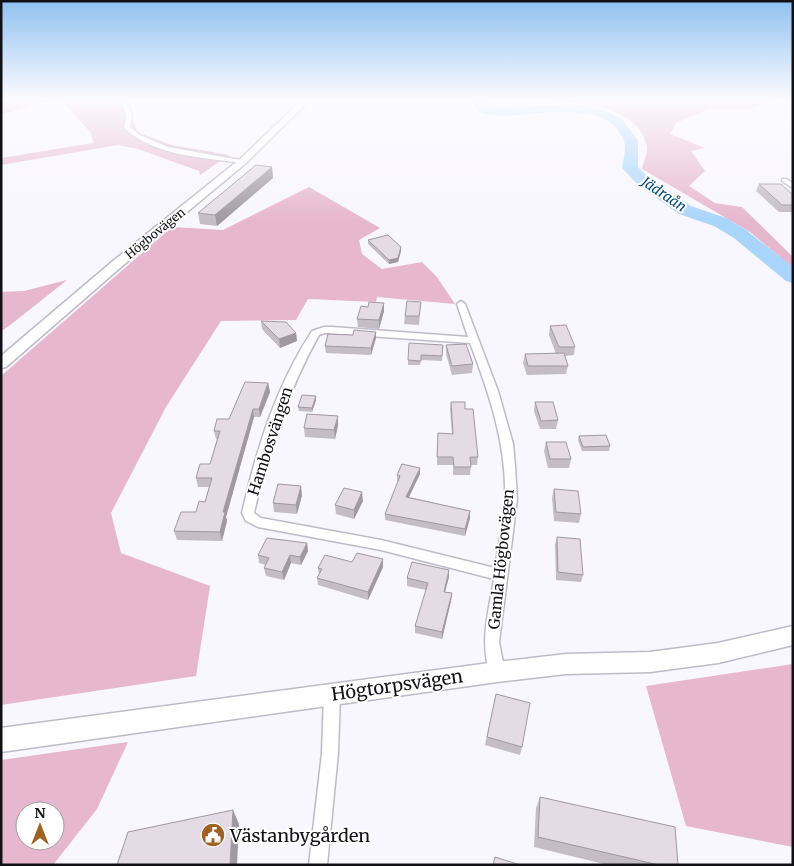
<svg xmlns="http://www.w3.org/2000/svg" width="794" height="866" viewBox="0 0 794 866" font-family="Merriweather,serif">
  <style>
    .green { fill: #e6b7cf; fill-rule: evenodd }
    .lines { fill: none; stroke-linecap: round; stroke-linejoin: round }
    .river { fill: #aad5fb; fill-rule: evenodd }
    .street-casing { stroke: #bebbc8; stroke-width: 3 }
    .secondary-casing { stroke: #bebbc8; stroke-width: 3 }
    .street { fill: #fff; fill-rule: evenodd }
    .secondary { fill: #fff; fill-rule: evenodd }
    .wall { fill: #c4bcc6 }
    .shaded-wall { fill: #a099a1 }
    .building { fill: #e4dbe6; stroke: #a099a1 }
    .labels { text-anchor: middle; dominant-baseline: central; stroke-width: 4; stroke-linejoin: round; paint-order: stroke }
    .far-street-label { font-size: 12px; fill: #111015; stroke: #fff }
    .far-water-label { font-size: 14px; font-style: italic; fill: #004977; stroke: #fff }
    .street-label { font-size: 15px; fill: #111015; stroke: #fff }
    .near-street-label { font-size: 18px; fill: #111015; stroke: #fff }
    .near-poi-label { font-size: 18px; fill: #111015; stroke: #fff; text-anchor: start }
  </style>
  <rect width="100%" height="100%" fill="#f8f6fe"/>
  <!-- green -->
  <g class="green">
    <path d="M1,100H130L133,120L138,133L172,145L229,155L200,175L199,171L138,149L118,145L1,165V158L93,143L91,133L64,103L55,100L33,105L1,115Z"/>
    <path d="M552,100H771L749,109H708L676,123L670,134L705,148L691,151L705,171L689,186L715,203L742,207L793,257V268L750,232L642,169C643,163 648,153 647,147C640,107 584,104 552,100Z"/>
    <path d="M309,187L380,228L359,240L362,254L382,269L422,262L437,277L455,304L377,297L376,302L308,299L296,320L221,321L166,407L111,513L121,553L210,586L196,676L1,705V376L172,227L223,230Z"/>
    <path d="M67,280L9,326L1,331V292L24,291Z"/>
    <path d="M793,664V847L686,826L646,686Z"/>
    <path d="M128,742L97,809L53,865H1V760ZM25,811H55V841H25Z"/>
  </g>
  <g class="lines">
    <!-- river -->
    <path class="river" d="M471,100H483L488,106L499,108L573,104L602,109L622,119L638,141V167L649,178L691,206L726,218L746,230L793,267V283L786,281L734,238L714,226L679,214L637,184L622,168C623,160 627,149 624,141C609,98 536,115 502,116C494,116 486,114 479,112Z"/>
    <!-- street casing -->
    <g class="street-casing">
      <g id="street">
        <path d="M121,100H125L132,115L130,127L140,135L168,147L246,161L243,163C204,158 154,156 124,128L126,115Z"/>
        <path d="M782,179H786L793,183V188L782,181Z"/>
        <path d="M461,301L465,304L498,391L513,444L515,466L517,500L499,642L505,672L502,677L497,679L492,677C478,647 489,610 494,579L381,550L258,527L246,521L242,513C256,450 276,386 312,331L324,327H332L468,337L457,304ZM325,333L470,343C489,393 507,445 505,500C504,522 498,546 495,568L381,540L261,518L254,513C268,450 288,391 319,335Z"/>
        <path d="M332,686L338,689L340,694L338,753L327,865H309L322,753L324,694L326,689Z"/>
      </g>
    </g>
    <!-- secondary casing -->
    <g class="secondary-casing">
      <g id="secondary">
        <path d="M302,100H310L246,163L121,267L6,367L1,368V356L113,261L240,159Z"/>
        <path d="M793,626V645L718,663L650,672L566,674L497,682L1,752V728L497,662L566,654L650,652L718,643Z"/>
      </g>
    </g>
    <!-- street -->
    <use href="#street" class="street"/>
    <!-- secondary -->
    <use href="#secondary" class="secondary"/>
  </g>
  <!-- wall -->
  <g class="wall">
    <path d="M272,167L273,178L217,226L200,224L198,213Z"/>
    <path d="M759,184L793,195V212H779L756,191Z"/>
    <path d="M368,240L401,247V251L398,262L389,264L368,244Z"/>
    <path d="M421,302L419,325L404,324L405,316Z"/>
    <path d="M384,303V311L379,329L358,327L357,319L368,307Z"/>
    <path d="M261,321L296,333L297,341L280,348L262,329Z"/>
    <path d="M550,326L575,347L574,355L565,356L568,366L566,374L527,375L523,363L525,354H556L549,335Z"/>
    <path d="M376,338L371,355L326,353L325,346Z"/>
    <path d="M443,345L442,361L421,360L420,365H408V360Z"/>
    <path d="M446,345L473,364L472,373L452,375L446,354Z"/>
    <path d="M268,383L270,392L260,417H254L226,517L227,521L222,541L177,540L174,531L196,512L205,502L209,487H198L196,478L210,464L217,439H216L214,431L229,419Z"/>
    <path d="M316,400L312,412L299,411L298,407Z"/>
    <path d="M451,402L465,409L478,457L477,465H471L470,475H453V465H437L438,433L452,434L450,409Z"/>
    <path d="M535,402L558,420L556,429H540L534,411Z"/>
    <path d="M338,425L335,439L305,437L304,428Z"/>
    <path d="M579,436L610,446L609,451H582L578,440Z"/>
    <path d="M546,442L571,459L569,468H548L544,451Z"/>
    <path d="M420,474L409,497L470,511V518L465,536L385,520V514L398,482L397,481V475Z"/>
    <path d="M554,489L581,514L579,523L554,521L552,498Z"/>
    <path d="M302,495L297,514L274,512L273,503Z"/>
    <path d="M363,501L354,519L336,514L335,505Z"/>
    <path d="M557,537L583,575L581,582L556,580L555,545Z"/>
    <path d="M307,543L308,551L301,565L291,563L284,580L266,576L264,568L266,565L259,563L258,555Z"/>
    <path d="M383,559V567L368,600L318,585L317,578L319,574L318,568L352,562Z"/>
    <path d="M449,577L445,592L452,593L451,601L442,639L415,633V626L426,590L407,586V578Z"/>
    <path d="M496,694L522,747L520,755L485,745Z"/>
    <path d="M540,797L678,865H608L534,847L536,808Z"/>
  </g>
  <!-- shaded-wall -->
  <g class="shaded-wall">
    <path d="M272,167L273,178L217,226L215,215Z"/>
    <path d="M401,247V251L398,262L389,264V260Z"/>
    <path d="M384,303V311L379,329V320Z"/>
    <path d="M376,332V338L371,355V348Z"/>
    <path d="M296,333L297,341L280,348L279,339Z"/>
    <path d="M268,383L270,392L260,417L259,409Z"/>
    <path d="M316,396V400L312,412V408Z"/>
    <path d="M253,409L254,417L226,517L227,521L222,541L220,532L223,512Z"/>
    <path d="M338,416V425L335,439L334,430Z"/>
    <path d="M420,468V474L406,503V497Z"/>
    <path d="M301,486L302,495L297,514L296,505Z"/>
    <path d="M362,492L363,501L354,519V510Z"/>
    <path d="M470,511V518L465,536V529Z"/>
    <path d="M307,543L308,551L301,565L300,557Z"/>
    <path d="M290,555L291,563L284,580L282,572Z"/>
    <path d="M383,559V567L368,600V592Z"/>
    <path d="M449,570V577L443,599L444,592Z"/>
    <path d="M452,593L451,601L442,639V632Z"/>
    <path d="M233,810L239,824L237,865H230Z"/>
  </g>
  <!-- building -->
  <g class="building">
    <path d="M256,165L272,167L215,215L198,213Z"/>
    <path d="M759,184H781L793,195V205H782Z"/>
    <path d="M388,235L401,247L398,258L389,260L368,240Z"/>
    <path d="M407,301L421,302L419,316H405Z"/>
    <path d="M369,302L384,303L379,320L357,319L361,306L368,307Z"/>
    <path d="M261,321L286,322L296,333L279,339Z"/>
    <path d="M566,325L575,347H559L550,326Z"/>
    <path d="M354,330L376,332L371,348L325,346L328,334L353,335Z"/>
    <path d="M409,343L443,345L442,356L421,355V361L408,360Z"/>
    <path d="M466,344L473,364L452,366L446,345Z"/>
    <path d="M564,353L568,366H528L525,354Z"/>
    <path d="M245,382L268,383L259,409H253L223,512H225L220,532L174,531L181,512H196L199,501L205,502L212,478H196L200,464H210L220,431H214L217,419H229Z"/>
    <path d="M302,395L316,396L312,408L298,407Z"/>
    <path d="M451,402H465V409H473L478,457H470L471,467H454L453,457H437L438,433L453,434Z"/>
    <path d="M535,402H553L558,420L541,421Z"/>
    <path d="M307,414L338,416L334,430L304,428Z"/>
    <path d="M606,435L610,446L583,447L579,436Z"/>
    <path d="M546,442H566L571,459H550Z"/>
    <path d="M402,464L420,468L406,497L470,511L465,529L385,514L400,476L397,475Z"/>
    <path d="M278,484L301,486L296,505L273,503Z"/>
    <path d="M344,488L362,492L354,510L335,505Z"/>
    <path d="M554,489L578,491L581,514L556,512Z"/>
    <path d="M557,537L580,539L583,575L558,572Z"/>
    <path d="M267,538L307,543L300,557L290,555L282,572L264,568L269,558L258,555Z"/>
    <path d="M357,553L383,559L368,592L317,578L322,569L318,568L325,555L352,562Z"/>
    <path d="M412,562L449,570L444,592L452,593L442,632L415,626L428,583L407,578Z"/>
    <path d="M496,694L530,703L522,747L487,737Z"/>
    <path d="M540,797L675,827L678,865H659L538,837Z"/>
    <path d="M233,810L230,865H117L128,832Z"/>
    <path d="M495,857L520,865H493Z"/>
  </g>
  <!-- sky -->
  <linearGradient id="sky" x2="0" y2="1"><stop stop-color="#8fc1f0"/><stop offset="0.45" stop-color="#fcfbff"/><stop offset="1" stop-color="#fcfbff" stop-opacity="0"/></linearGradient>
  <rect width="794" height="221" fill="url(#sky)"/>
  <!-- icons -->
  <defs>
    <g id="civic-disc" transform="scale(1.25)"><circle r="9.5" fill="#9e6224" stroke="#fff"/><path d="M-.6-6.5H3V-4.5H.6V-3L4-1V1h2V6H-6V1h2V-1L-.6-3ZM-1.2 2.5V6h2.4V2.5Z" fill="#fff"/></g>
  </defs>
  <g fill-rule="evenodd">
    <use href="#civic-disc" x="213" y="835"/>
  </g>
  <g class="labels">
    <!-- far-street labels -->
    <g class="far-street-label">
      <text transform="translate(155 233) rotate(-39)">Högbovägen</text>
    </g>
    <!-- far-water labels -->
    <g class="far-water-label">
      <text transform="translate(664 194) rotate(34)">Jädraån</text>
    </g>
    <!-- street labels -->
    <g class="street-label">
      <text transform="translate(270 441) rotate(-72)">Hambosvängen</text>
      <text transform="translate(501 559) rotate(-84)">Gamla Högbovägen</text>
    </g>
    <!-- near-street labels -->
    <g class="near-street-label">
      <text transform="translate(397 685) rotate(-8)">Högtorpsvägen</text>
    </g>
    <!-- near-poi labels -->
    <g class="near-poi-label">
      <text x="230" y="835">Västanbygården</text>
    </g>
  </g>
  <!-- border -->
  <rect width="794" height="866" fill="none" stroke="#111015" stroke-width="5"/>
  <!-- north arrow -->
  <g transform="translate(40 826)"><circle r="24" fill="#ffffff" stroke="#a09fa1"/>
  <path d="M0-4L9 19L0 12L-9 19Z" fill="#9e6224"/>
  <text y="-8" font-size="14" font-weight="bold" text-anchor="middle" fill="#111015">N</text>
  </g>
</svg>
